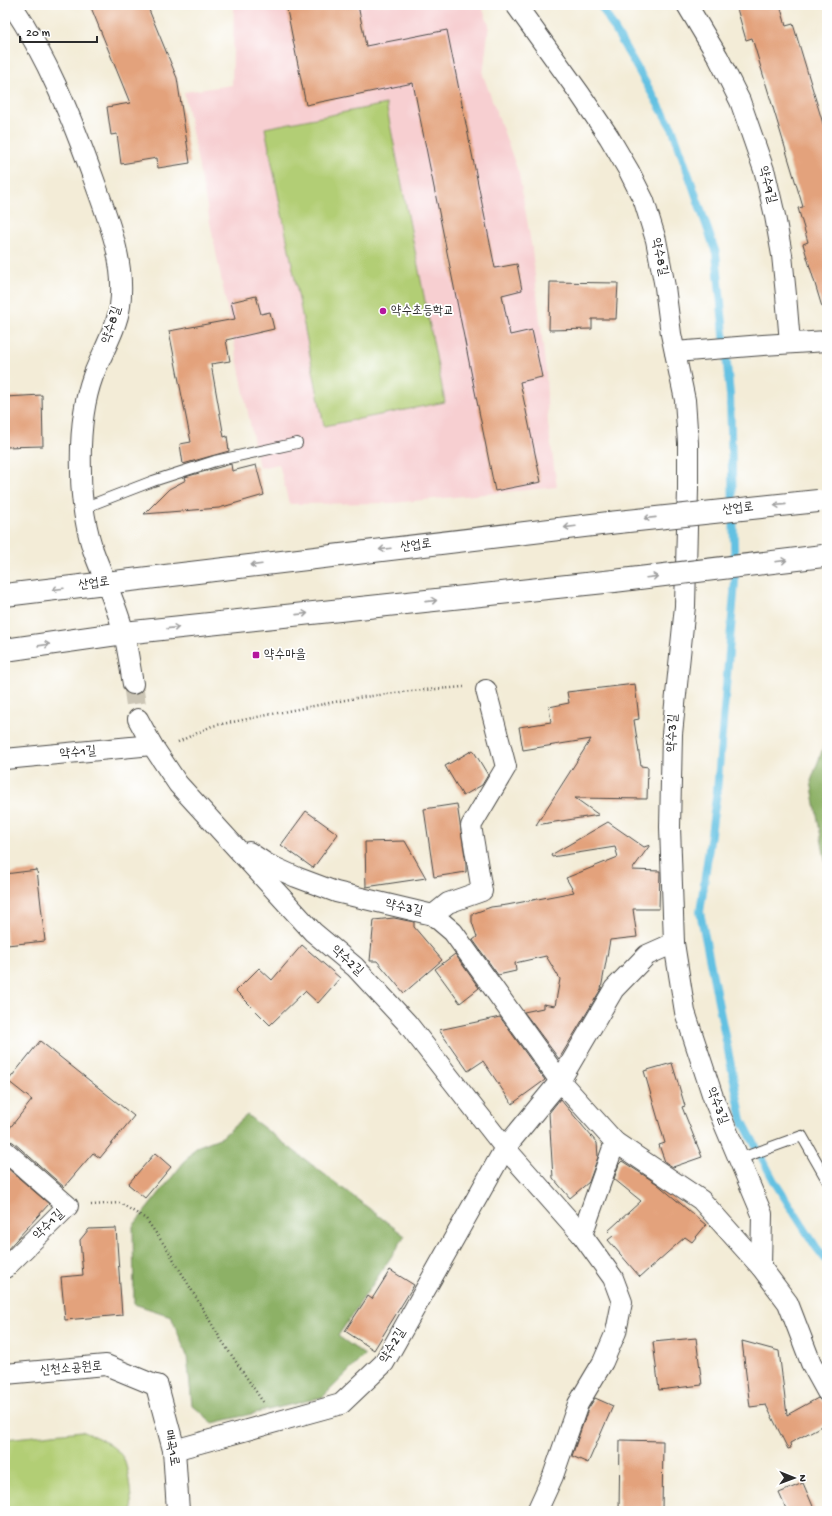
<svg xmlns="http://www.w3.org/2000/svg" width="832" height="1516" viewBox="0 0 832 1516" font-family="'Gochi Hand','Poor Story',sans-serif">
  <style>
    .built { fill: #f7cfd1 }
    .green { fill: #b2ce74; stroke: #6e7c50 }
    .forest { fill: #8db166; stroke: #5c6e48 }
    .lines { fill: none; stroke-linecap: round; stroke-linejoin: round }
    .stream { stroke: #63c1e2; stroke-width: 8 }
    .building { fill: #e3a27c }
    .street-tunnel { stroke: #cbc5b5; stroke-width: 20; stroke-dasharray: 20 10; stroke-linecap: butt }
    .lane-casing { stroke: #494845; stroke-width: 12 }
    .street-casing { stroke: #494845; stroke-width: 22 }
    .secondary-casing { stroke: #494845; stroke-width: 24 }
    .path { stroke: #494845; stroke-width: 2.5; stroke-dasharray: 1 3; stroke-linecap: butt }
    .lane { stroke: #fff; stroke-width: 10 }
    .street { stroke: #fff; stroke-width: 20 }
    .secondary { stroke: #fff; stroke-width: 22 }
    .secondary-bridge-casing { stroke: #494845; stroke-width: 24; stroke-linecap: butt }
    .secondary-bridge { stroke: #fff; stroke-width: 22 }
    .oneway { stroke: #a0a0a0 }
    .poi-dot { fill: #b5179e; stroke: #fff; stroke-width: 1.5 }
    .labels { text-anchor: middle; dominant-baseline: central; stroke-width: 3.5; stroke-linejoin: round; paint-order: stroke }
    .street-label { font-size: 13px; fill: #2b2b2b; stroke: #fff }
    .poi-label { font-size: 13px; fill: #2b2b2b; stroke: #fff; text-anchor: start }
  </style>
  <rect width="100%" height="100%" fill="#fff"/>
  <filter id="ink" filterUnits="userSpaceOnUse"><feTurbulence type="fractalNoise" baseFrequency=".025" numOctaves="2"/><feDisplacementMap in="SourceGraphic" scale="8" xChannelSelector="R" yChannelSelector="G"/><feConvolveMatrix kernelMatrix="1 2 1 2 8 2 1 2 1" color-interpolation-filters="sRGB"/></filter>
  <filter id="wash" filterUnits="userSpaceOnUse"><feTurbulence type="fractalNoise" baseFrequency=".012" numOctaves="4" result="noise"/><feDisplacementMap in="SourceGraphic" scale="16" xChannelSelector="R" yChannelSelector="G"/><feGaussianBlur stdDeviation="0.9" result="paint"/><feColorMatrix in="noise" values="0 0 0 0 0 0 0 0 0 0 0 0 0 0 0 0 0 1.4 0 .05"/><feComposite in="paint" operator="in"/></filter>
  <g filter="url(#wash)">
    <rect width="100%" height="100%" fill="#f3ecd7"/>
    <!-- built -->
    <path class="built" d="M234,5H481L489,25L483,75L519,174L532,249L546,373L548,424L557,487L393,503L289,504L279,464L259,468L184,92L232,85Z"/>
    <!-- green -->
    <g class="green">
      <path d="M386,104L445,402L324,426L265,128Z"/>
      <path d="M82,1431C96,1437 112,1443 122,1456C129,1466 131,1498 132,1511H5V1439Z"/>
    </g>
    <!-- forest -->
    <g class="forest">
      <path d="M827,737V871L811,781Z"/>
      <path d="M247,1115L405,1236L338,1336L365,1355L323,1397L213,1423L192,1405L187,1356L171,1316L134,1304L133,1226L196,1147L222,1137Z"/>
    </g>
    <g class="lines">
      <!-- stream -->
      <path class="stream" d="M599,5L603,9L673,130L716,253L730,395L735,582L717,791L700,912L742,1120L774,1181L816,1247L827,1261"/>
    </g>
    <g id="blocks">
      <!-- building -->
      <g class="building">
        <path d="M90,5H147L177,78L190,163L158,168L157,158L121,164L117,134L111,135L107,107L130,103Z"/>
        <path d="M286,5H358L366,46L447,30L495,268L517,264L522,290L502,295L510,335L532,330L542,377L520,382L541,482L495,491L413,83L306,105Z"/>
        <path d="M736,5H780L786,26L793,24L827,137V306L822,307L803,244L808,242L798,208L803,207L752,38L746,40Z"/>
        <path d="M550,282L618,283L616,319H592V329L549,330Z"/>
        <path d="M256,296L261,314L270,312L274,329L226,340L230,361L211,364L224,437L227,436L229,451L183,464L180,444L191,442L169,331L235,319L231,302Z"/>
        <path d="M42,395L43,446L5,447V397Z"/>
        <path d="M231,464L232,471L256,465L264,495L219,508L144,514L169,489L186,480L185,477Z"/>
        <path d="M635,684L639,719L634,720L641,766L648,767L647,799L575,798L599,815L536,825L591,739L523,750L519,727L551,722L549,707L569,703L567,692Z"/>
        <path d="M473,750L488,775L482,785L463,796L445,766Z"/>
        <path d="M457,804L466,863V872L434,877L424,809Z"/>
        <path d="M306,811L338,834L313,868L281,845Z"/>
        <path d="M608,822L644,847L650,845L632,870L660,871L659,909H633L637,937L610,940L601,989L559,1059L524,1012L543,1008V1004L555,1006L560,979L546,956L515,963L516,971L498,975L473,940L477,937L472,922V914L491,907L507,905L574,892L566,878L618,857L615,847L552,857L551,855Z"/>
        <path d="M405,841L426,878L366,887L365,842Z"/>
        <path d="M37,870L45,941L7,945L5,923V874Z"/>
        <path d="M394,918L414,922V927L442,960L404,993L377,961H370L374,920Z"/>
        <path d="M302,945L340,978L318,1003L305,991L270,1025L236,991L259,968L272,980Z"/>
        <path d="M455,954L479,988L460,1003L435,969Z"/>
        <path d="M500,1017L545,1080L512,1104L483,1061L468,1071L439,1030Z"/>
        <path d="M40,1041L134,1116L100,1158L93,1153L64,1187L13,1142L5,1140V1134L32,1100L8,1081Z"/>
        <path d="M672,1063L685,1106L682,1107L702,1157L673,1167L665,1162L659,1145L665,1143L644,1071Z"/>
        <path d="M560,1099L597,1143L598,1157L589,1182L570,1198L553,1178L549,1113Z"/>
        <path d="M155,1153L171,1167L145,1198L128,1184Z"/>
        <path d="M622,1161L656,1183L706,1225L692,1242L685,1237L640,1277L608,1240L613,1236L608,1231L641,1201L614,1179L619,1164Z"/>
        <path d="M5,1166L49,1204L5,1252Z"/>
        <path d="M116,1228L122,1315L65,1320L61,1277L83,1275L80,1240L89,1229Z"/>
        <path d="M390,1270L414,1285L374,1350L345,1331L368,1296L372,1299Z"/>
        <path d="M696,1338L702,1385L659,1390L653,1342Z"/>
        <path d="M742,1341L779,1351L787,1415L818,1398L824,1403L827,1408V1423L790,1443L791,1448L788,1449L766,1405L750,1407Z"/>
        <path d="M595,1398L613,1406L588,1463L572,1456L588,1409Z"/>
        <path d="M620,1440L663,1441L662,1511H619Z"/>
        <path d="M803,1483L815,1511H787L779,1493Z"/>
      </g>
    </g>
  </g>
  <g filter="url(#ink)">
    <use href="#blocks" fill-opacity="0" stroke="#494845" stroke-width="1"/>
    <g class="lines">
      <!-- street-tunnel -->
      <path class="street-tunnel" d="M133,684L138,719"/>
      <!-- lane casing -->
      <g class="lane-casing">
        <g id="lane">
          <path d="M83,508L153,481L215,461L297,443"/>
          <path d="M739,1159L802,1136L827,1180"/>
        </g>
      </g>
      <!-- street casing -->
      <g class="street-casing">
        <g id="street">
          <path d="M12,5C48,59 72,119 94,180C108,220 126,262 120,306C117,328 101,355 93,376C82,406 80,440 81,472C81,498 85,525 93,550C103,578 117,605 124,634C128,650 130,667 133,684"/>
          <path d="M516,5L580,94L609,137L629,171L644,201L656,240L665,287L671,334L685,400L688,443V489L685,606L672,734L670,827L674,943L685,1012L714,1100L762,1214L761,1267L788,1303L811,1363L827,1392"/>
          <path d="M687,5L718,57L740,101L765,173L775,216L782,255L786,295L790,343"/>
          <path d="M675,352L763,345L827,341"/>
          <path d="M138,719L152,745L178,784L313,932L355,967L407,1023L505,1148L582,1235L613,1278L622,1302L616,1332L603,1362L578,1404L553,1476L537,1511"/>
          <path d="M5,759L152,745"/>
          <path d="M249,852L267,864L296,877L336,892L433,915L453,932L560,1081L615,1142L701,1200L761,1267"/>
          <path d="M433,915L448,903L482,891L471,826L506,767L486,690"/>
          <path d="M5,1151L68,1206L5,1268"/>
          <path d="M582,1235L615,1142"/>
          <path d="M5,1374L106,1365L157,1386"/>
          <path d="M174,1450L341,1404L384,1363L505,1148L560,1081L614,989L647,955L674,943"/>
        </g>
      </g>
      <!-- secondary casing -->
      <g class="secondary-casing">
        <g id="secondary">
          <path d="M5,595L609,523"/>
          <path d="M5,650L124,633L614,581"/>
          <path d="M157,1386L174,1450L178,1511"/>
        </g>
      </g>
      <!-- path -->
      <g class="path">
        <path d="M178,742L212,726L303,708L356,698L411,691L464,687"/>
        <path d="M91,1205L120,1203L146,1219L168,1250L220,1338L263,1402"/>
      </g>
      <!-- lane -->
      <use href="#lane" class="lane"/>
      <!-- street -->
      <use href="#street" class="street"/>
      <!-- secondary -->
      <use href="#secondary" class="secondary"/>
      <!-- secondary-bridge casing -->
      <g class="secondary-bridge-casing">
        <g id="secondary-bridge">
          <path d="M609,523L818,501"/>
          <path d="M614,581L823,556"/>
        </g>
      </g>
      <!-- secondary-bridge -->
      <use href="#secondary-bridge" class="secondary-bridge"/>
    </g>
    <!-- one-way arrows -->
    <defs><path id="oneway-shaft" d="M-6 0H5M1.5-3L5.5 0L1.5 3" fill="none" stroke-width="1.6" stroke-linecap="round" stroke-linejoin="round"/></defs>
    <g class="oneway">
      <use href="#oneway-shaft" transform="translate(780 505) rotate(174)"/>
      <use href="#oneway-shaft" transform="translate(650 518) rotate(174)"/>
      <use href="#oneway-shaft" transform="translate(570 527) rotate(173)"/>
      <use href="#oneway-shaft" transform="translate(385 549) rotate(173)"/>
      <use href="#oneway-shaft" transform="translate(781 561) rotate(-7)"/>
      <use href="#oneway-shaft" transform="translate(256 565) rotate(173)"/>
      <use href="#oneway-shaft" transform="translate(652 577) rotate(-7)"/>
      <use href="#oneway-shaft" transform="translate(58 589) rotate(173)"/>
      <use href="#oneway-shaft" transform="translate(431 601) rotate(-6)"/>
      <use href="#oneway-shaft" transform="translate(302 614) rotate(-6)"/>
      <use href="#oneway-shaft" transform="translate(173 628) rotate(-6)"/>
      <use href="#oneway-shaft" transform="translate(44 645) rotate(-8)"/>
    </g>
  </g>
  <!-- markers -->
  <g class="poi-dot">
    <circle cx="383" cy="311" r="4"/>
    <rect x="252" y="651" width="8" height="8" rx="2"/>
  </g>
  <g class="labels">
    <!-- street labels -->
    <g class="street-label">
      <text transform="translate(767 185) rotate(75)">약수9길</text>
      <text transform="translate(659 257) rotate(78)">약수8길</text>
      <text transform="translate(112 325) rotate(-72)">약수8길</text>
      <text transform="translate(738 509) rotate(-6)">산업로</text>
      <text transform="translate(416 546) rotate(-7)">산업로</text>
      <text transform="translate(94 584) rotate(-7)">산업로</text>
      <text transform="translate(673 733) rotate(-87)">약수3길</text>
      <text transform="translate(78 753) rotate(-5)">약수1길</text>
      <text transform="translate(404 908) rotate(13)">약수3길</text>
      <text transform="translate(347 961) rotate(42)">약수2길</text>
      <text transform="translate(717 1106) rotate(69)">약수3길</text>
      <text transform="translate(49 1225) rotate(-44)">약수1길</text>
      <text transform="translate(393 1346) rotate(-59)">약수2길</text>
      <text transform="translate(71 1369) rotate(-4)">신천소공원로</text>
      <text transform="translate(171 1448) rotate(80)">매곡1로</text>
    </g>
    <!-- poi labels -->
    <g class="poi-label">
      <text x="391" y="311">약수초등학교</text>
      <text x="264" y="655">약수마을</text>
    </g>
  </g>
  <!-- margin -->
  <rect width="832" height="1516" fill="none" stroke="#fff" stroke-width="20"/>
  <!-- north arrow -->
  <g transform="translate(794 1478) rotate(91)" stroke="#ffffff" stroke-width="3" paint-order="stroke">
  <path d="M0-3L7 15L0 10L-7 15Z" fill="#2b2b2b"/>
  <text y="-6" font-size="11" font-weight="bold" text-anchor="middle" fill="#2b2b2b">N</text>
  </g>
  <!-- scale -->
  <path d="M20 36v6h77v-6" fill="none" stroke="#2b2b2b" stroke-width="2"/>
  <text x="26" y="36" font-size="12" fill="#2b2b2b" stroke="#ffffff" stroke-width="3" paint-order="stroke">20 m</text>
</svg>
